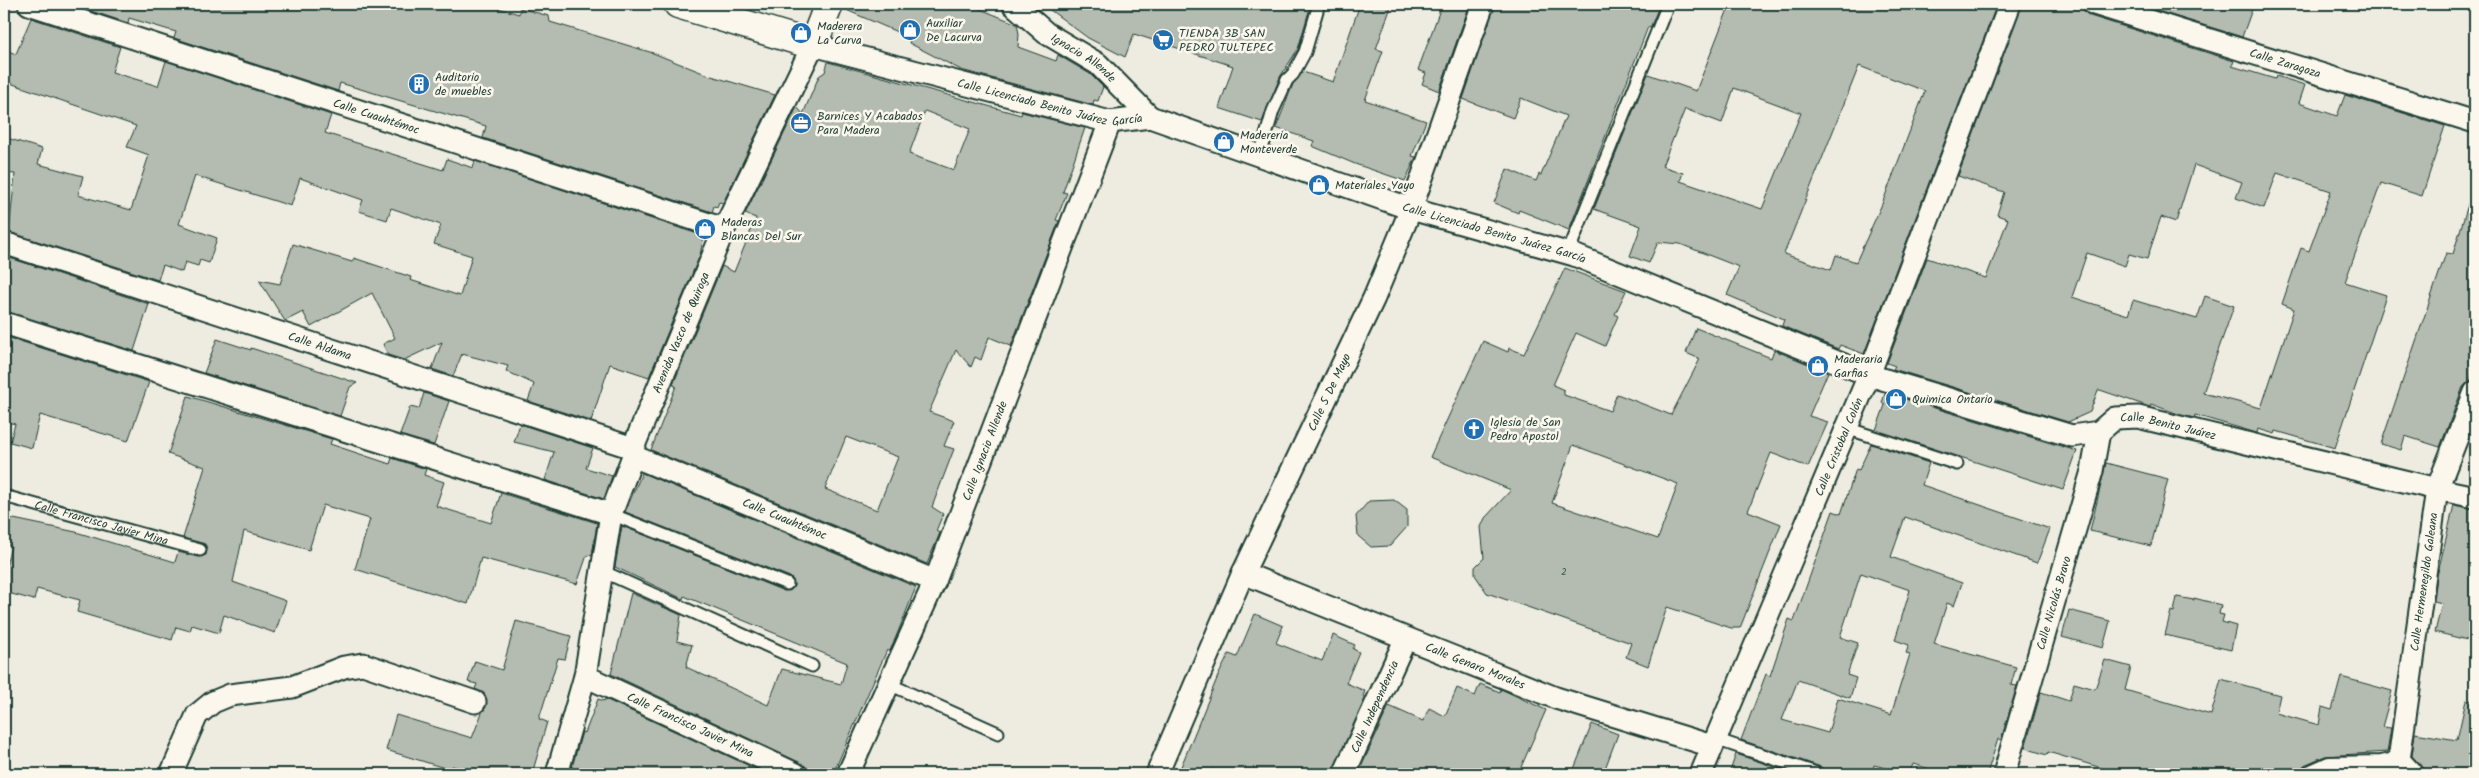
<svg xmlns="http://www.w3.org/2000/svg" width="2479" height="778" viewBox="0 0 2479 778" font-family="Kalam,sans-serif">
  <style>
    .building { fill: #b4bbb0; stroke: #1f3d34; fill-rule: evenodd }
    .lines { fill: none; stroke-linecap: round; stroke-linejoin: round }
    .service-casing { stroke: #1f3d34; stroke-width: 15 }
    .pedestrian-casing { stroke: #1f3d34; stroke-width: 20 }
    .minor-casing { stroke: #1f3d34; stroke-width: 25 }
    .tertiary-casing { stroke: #1f3d34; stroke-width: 31 }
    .service { stroke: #fbf7ec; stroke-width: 11 }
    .pedestrian { stroke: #fbf7ec; stroke-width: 16 }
    .minor { stroke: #fbf7ec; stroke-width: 21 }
    .tertiary { stroke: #fbf7ec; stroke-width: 28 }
    .labels { text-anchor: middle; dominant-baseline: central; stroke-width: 5; stroke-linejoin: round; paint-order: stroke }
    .number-label { font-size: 10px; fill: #445c53 }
    .poi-label { font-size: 12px; fill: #1f3d34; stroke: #fbf7ec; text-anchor: start }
    .street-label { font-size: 12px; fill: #1f3d34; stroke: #fbf7ec }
  </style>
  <rect width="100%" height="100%" fill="#eeece1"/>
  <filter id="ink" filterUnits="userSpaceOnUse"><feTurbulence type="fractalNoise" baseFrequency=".02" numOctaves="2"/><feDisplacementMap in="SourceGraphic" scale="10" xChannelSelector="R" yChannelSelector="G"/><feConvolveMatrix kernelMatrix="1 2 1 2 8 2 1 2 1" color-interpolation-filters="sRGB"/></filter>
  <g filter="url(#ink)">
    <!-- building -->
    <g class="building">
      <path d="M69,4H485L519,14L520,8L549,16L550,22L653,53L708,75L775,95L723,203L719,202L717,207L714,206L712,212L483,138L486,126L340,83L338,91L174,38L176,32L129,18L128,23Z"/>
      <path d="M844,4H968L1017,24L1019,34L1018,47L1056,61L1058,55L1090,74L1103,87L1098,101L1094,100L1093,105L961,70L909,43L911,38L844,9Z"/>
      <path d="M1042,4H1311L1298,49L1280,77L1262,122L1219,108L1233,66L1134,34L1125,57L1088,38Z"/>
      <path d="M1360,4H1392L1376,49L1383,51L1365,100L1426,121L1412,156L1416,157L1405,181L1355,164L1312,146L1314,141L1276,128L1293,84L1303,72L1333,82Z"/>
      <path d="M1442,4H1470L1439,91L1422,84L1426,73L1418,70Z"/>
      <path d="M1495,4H1660L1650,28L1648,27L1569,230L1519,210L1518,213L1494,203L1507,169L1536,181L1539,174L1541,175L1566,116L1521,98L1513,118L1463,99Z"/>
      <path d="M1730,4H1997L1864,354L1840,345L1838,349L1782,326L1784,319L1727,295L1739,267L1680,244L1658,242L1649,263L1630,256L1641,226L1594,209L1648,74L1696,91ZM1859,66L1925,91L1882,204L1856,262L1836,255L1831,270L1784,254ZM1734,88L1801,113L1762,209L1680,181L1683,173L1662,166L1685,109L1722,123Z"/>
      <path d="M2022,4H2082L2085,12L2090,16L2234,61L2232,66L2275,79L2276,76L2305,85L2299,103L2337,116L2345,95L2445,126L2422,196L2381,183L2345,282L2386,295L2335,448L2276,431L2275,434L2258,429L2257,433L2195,415L2194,418L2181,415L2151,404L2150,407L2100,390H2098L2090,412L2068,422L1893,369L1895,366L1887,363L1927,258L1986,278L2008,219L1997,215L2004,192L1958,176ZM2194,165L2242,182L2236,198L2264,208L2277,173L2331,191L2309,251L2301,248L2282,304L2294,309L2261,408L2203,393L2234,306L2205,296L2197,319L2133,300L2128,315L2072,297L2087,253L2125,266L2129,254L2147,259L2161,217L2176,222Z"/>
      <path d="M2135,4H2254L2242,37Z"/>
      <path d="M31,18L120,47L112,72L158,86L166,61L331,115L325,133L443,170L447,159L473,168L475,161L704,236L700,255L649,377L610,364L591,421L528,401L534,384L506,371L508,366L462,354L453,376L432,369L442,342L404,360L388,355L383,344L395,338L372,293L311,327L303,312L285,321L259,280L280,284L293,244L352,262L354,258L411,277L410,280L460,296L472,256L434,244L441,225L391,208L387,220L359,211L363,200L300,178L291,206L195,176L179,224L217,238L209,263L200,260L198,266L185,262L182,272L163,265L158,280L9,232L15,174L4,173V137L42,149L38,164L83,176L78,195L131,210L149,155L127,147L136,126L4,81V62H8V51L16,54Z"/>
      <path d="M828,62L1021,115L1022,112L1085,128L1063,192L1067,193L1056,220L1059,221L1011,346L989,337L981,360L975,357L971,367L956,350L929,412L954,421L944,446L954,449L932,507L943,514L936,531L940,533L927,564L651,450L676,386L673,385L722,266L734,272L756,218L745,214L797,107L803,114L819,76L825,72ZM925,111L970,129L954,170L909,154ZM846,437L898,457L877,510L825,489Z"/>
      <path d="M2470,198L2475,199V368L2471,380L2463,387L2440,447L2405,436L2401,450L2381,444L2446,253L2453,254Z"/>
      <path d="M4,256L149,304L134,351L4,311Z"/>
      <path d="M1565,268L1626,291L1615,314L1618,316L1605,346L1576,333L1553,385L1564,390V395L1610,411L1617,394L1671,415L1700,359L1686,353L1696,328L1771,358L1774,350L1828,372L1809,416L1828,422L1808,467L1771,453L1748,511L1781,524L1740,628H1731L1667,607L1648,666L1626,657L1631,643L1487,593L1475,575V567L1484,558L1481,527L1485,518L1511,490L1430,457L1483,341L1508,352L1509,348L1524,354ZM1573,445L1678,484L1658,539L1552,503Z"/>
      <path d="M4,336L149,382L128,441L40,415L32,448L10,442L15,424L4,421Z"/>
      <path d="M217,339L251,350V348L357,383L350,387L340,416L204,373Z"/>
      <path d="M424,393L449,401L434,445L400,435L410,407L419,409Z"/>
      <path d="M1885,393L2077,451L2063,490L1876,430L1885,405L1882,403Z"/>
      <path d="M188,396L332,439L330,444L390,464L392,458L426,469L424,475L444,482L436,506L491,523L501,493L597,523L592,556L588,555L586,558L577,584L481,558L468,604L355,569L370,519L323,505L309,550L244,531L233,582L286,601L275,633L224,615L219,633L192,625L190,631L176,627L172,640L77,612L80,600L37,589L34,600L4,592V574L11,546L4,544V517L76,532L175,562L178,552L198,557L206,555L207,549L205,544L183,538L205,467L168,454Z"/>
      <path d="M520,424L593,448L586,468L612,476L604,499L545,480L554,452L514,442Z"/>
      <path d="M1871,444L1929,463L1922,485L2050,529L2037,563L1905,517L1891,557L1962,583L1954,606L1947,603L1934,644L2016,667L2011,685L2017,686L2001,740L1998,739L1987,774H1947L1913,764L1909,774L1874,765L1872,774H1826L1821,767L1741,740L1766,674L1770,676L1789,619L1794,621L1833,511L1841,514L1856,469L1859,470ZM1861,573L1910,590L1895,640L1909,645L1906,653L1910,654L1891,715L1838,698L1828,733L1782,720L1798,680L1850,698L1856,678L1847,675L1858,643L1840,637Z"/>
      <path d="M2106,463L2168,479L2151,546L2090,531Z"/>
      <path d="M642,473L916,587L898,632L890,651L887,650L833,774H808L806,767L801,763L611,674L631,593L681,615L677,641L692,645L686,667L768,705L782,669L841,684L847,663L684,596L683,599L615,567L622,526L784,591L791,590L794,586L793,580L790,577L625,512Z"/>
      <path d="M1394,500L1407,510V527L1390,546L1371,547L1358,536L1356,516L1369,501Z"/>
      <path d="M2454,505L2475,509V642L2435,632L2442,603L2434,601L2437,576Z"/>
      <path d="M2177,597L2194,600V598L2221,605L2219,614L2224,615L2222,622L2236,626L2231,650L2165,635L2171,611L2174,612Z"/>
      <path d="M2069,610L2110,621L2103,648L2062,637Z"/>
      <path d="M1255,614L1283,626L1276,643L1322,661L1333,635L1355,645L1353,649L1359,652L1346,683L1365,691L1363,696L1366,697L1332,774H1226L1212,769L1210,774H1178L1218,676L1229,654L1237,657Z"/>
      <path d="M516,621L571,636L565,659L558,658L539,719L547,722L532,774H480L452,766L451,770L386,750L396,715L472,738L487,700L484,693L475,689L477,684L468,682L475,661L502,670Z"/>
      <path d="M2105,660L2131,667L2125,690L2211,715L2221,679L2280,695L2276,713L2319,725L2322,707L2332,710L2341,677L2392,691L2382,727L2391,728L2387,752L2325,756L2304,765L2299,774H2122L2048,752L2047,755L2025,748L2041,692L2069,701L2074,683L2095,689Z"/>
      <path d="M1480,684L1500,692L1501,689L1546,710L1518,774H1358L1389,706L1423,721L1429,708L1445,716L1457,688L1475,696Z"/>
      <path d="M598,699L604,701L605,699L767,774H570L582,732L585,733Z"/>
      <path d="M2466,700L2475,701V774H2424L2421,766L2412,756L2415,733L2457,740Z"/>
      <path d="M1592,724L1618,734L1603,774H1572Z"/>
      <path d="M1736,754L1796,774H1729Z"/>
    </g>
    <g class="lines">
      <!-- service casing -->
      <g class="service-casing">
        <g id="service">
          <path d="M1260,156L1273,111L1287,80L1293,74L1305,52L1319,4"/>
          <path d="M1568,253L1668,4"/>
          <path d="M1846,428L1957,464"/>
          <path id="s1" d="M4,496L200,550"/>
          <path d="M611,514L787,584"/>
          <path d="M602,571L812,666"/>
          <path d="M889,684L998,733"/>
          <path d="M1715,739L1819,774"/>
        </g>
      </g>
      <!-- pedestrian casing -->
      <g class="pedestrian-casing">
        <path id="pedestrian" d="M2309,774L2329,765L2381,764L2399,760"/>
      </g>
      <!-- minor casing -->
      <g class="minor-casing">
        <g id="minor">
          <path id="s2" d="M29,4L724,229"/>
          <path id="s3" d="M1013,4L1046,33L1098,64L1150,117"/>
          <path id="s4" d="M2094,4L2475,122"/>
          <path id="s5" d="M7,244L633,448"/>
          <path d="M4,323L611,514"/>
          <path id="s6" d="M633,456L935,581"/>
          <path id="s7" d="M1243,573L1556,698L1712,746"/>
          <path id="s8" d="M585,676L796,774"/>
          <path d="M171,774L197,715L213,702L230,695L292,687L344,667L363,664L475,702"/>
          <path id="s9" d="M557,774L585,676L611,514L633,456V448L724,229L813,45L1110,122L1150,117L1411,209L1574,255L1869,375L2072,436L2099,432L2115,418L2138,417L2437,489L2475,497"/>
          <path id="s10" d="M848,774L935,581L1110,122"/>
          <path id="s11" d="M1157,774L1243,573L1374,298L1411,209L1483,4"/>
          <path id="s12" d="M1344,774L1405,640"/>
          <path id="s13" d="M1701,774L1869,375L2010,4"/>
          <path id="s14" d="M2004,774L2092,471L2099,432"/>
          <path id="s15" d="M2412,774L2399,760L2437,489L2475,392"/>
        </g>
      </g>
      <!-- tertiary casing -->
      <g class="tertiary-casing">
        <path id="tertiary" d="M678,4L813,45L829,4"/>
      </g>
      <!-- service -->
      <use href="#service" class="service"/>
      <!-- pedestrian -->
      <use href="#pedestrian" class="pedestrian"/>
      <!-- minor -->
      <use href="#minor" class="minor"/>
      <!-- tertiary -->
      <use href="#tertiary" class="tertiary"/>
    </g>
  </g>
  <!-- icons -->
  <defs>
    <g id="shop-disc" transform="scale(1.125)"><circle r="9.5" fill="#1f6fb2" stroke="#fbf7ec"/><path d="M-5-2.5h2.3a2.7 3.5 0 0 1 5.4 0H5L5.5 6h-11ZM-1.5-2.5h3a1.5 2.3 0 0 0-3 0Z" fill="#fff"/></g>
    <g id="supermarket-disc" transform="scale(1.125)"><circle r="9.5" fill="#1f6fb2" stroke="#fbf7ec"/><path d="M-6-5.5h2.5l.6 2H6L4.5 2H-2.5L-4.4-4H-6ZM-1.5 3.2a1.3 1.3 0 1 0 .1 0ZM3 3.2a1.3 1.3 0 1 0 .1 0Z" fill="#fff"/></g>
    <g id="building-disc" transform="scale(1.125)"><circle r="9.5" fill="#1f6fb2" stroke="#fbf7ec"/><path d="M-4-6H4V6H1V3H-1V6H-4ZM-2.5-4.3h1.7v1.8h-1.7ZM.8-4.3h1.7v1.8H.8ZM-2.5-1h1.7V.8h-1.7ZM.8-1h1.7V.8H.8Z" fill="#fff"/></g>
    <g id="office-disc" transform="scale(1.125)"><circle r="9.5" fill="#1f6fb2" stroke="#fbf7ec"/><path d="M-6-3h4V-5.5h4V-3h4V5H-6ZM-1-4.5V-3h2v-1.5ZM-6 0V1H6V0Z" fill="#fff"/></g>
    <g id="church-disc" transform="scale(1.125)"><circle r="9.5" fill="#1f6fb2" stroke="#fbf7ec"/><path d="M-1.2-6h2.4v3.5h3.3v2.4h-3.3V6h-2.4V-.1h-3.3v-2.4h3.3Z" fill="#fff"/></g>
  </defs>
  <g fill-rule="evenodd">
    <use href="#shop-disc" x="910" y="30"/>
    <use href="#shop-disc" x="801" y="33"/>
    <use href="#supermarket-disc" x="1163" y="40"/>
    <use href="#building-disc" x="419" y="84"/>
    <use href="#office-disc" x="801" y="123"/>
    <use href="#shop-disc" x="1224" y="142"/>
    <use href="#shop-disc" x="1319" y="185"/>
    <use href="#shop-disc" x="705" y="229"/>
    <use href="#shop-disc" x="1818" y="366"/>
    <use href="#shop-disc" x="1896" y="399"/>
    <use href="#church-disc" x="1474" y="429"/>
  </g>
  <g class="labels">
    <!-- number labels -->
    <g class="number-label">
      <text x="1564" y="572">2</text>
    </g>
    <!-- poi labels -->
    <g class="poi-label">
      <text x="926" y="23">Auxiliar<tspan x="926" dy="14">De Lacurva</tspan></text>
      <text x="817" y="26">Maderera<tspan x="817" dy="14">La Curva</tspan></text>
      <text x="1179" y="33">TIENDA 3B SAN<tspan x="1179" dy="14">PEDRO TULTEPEC</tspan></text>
      <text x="435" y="77">Auditorio<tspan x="435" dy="14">de muebles</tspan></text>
      <text x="817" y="116">Barnices Y Acabados<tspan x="817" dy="14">Para Madera</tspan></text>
      <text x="1240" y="135">Madereria<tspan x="1240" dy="14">Monteverde</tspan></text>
      <text x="1335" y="185">Materiales Yayo</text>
      <text x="721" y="222">Maderas<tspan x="721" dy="14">Blancas Del Sur</tspan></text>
      <text x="1834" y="359">Maderaria<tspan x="1834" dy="14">Garfias</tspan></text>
      <text x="1912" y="399">Quimica Ontario</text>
      <text x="1490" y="422">Iglesia de San<tspan x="1490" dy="14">Pedro Apostol</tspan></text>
    </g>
    <!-- street labels -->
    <g class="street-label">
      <text stroke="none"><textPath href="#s3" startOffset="89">Ignacio Allende</textPath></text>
      <text stroke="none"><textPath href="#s4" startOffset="200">Calle Zaragoza</textPath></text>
      <text stroke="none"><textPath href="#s9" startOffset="1022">Calle Licenciado Benito Juárez García</textPath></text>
      <text stroke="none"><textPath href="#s2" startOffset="365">Calle Cuauhtémoc</textPath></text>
      <text stroke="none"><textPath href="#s9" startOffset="1488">Calle Licenciado Benito Juárez García</textPath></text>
      <text stroke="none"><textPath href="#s9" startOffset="461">Avenida Vasco de Quiroga</textPath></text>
      <text stroke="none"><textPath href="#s5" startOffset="329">Calle Aldama</textPath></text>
      <text stroke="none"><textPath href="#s11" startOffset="419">Calle 5 De Mayo</textPath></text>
      <text stroke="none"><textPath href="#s9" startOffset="2204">Calle Benito Juárez</textPath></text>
      <text stroke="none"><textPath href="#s13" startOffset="355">Calle Cristobal Colón</textPath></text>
      <text stroke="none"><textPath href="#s10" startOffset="351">Calle Ignacio Allende</textPath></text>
      <text stroke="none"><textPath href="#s6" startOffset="164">Calle Cuauhtémoc</textPath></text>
      <text stroke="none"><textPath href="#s1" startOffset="101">Calle Francisco Javier Mina</textPath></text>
      <text stroke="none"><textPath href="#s15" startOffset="199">Calle Hermenegildo Galeana</textPath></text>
      <text stroke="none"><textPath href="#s14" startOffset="178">Calle Nicolás Bravo</textPath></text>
      <text stroke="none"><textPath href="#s7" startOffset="250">Calle Genaro Morales</textPath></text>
      <text stroke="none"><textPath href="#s12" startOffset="74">Calle Independencia</textPath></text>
      <text stroke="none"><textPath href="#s8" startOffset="116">Calle Francisco Javier Mina</textPath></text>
    </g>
  </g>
  <!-- margin -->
  <rect width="2479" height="778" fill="none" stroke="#fbf7ec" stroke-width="20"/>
  <rect x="10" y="10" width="2459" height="758" fill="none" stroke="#1f3d34" stroke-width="2" filter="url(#ink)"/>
</svg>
